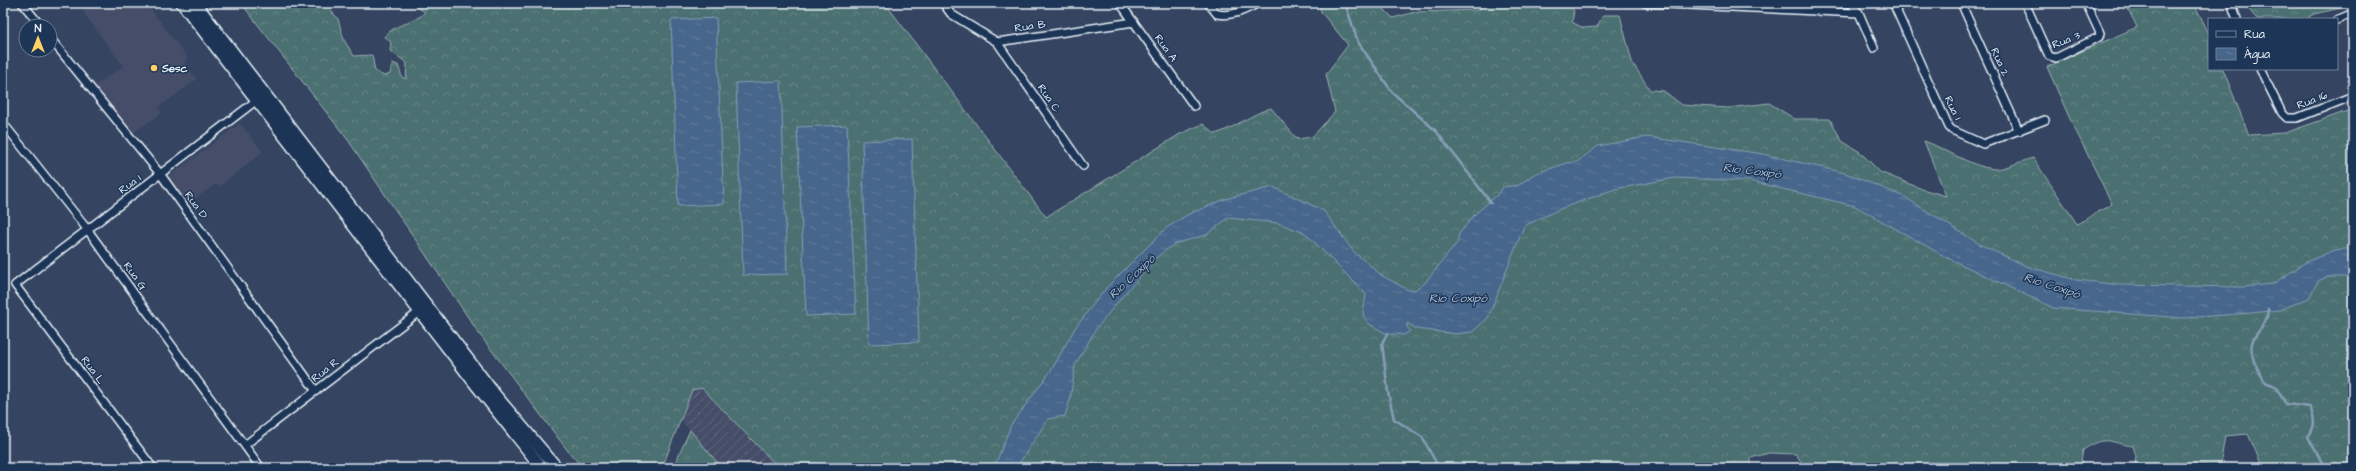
<svg xmlns="http://www.w3.org/2000/svg" width="2356" height="471" viewBox="0 0 2356 471" font-family="'Architects Daughter',sans-serif">
  <style>
    .built { fill: #444e68 }
    .industrial { fill: url(#industrial-furrows) }
    .grass { fill: url(#grass-tufts); stroke: #9ab0b4 }
    .forest { fill: url(#forest-crowns); stroke: #9ab0b4 }
    .water { fill: url(#water-ripples); stroke: #879eb7 }
    .lines { fill: none; stroke-linecap: round; stroke-linejoin: round }
    .stream { stroke: #879eb7; stroke-width: 2.5 }
    .minor-casing { stroke: #e8f1f8; stroke-width: 10 }
    .primary-casing { stroke: #e8f1f8; stroke-width: 14 }
    .minor { stroke: #1d3557; stroke-width: 7 }
    .primary { stroke: #1d3557; stroke-width: 11 }
    .poi-dot { fill: #ffd166; stroke: #1d3557; stroke-width: 1.5 }
    .labels { text-anchor: middle; dominant-baseline: central; stroke-width: 3; stroke-linejoin: round; paint-order: stroke }
    .street-label { font-size: 11px; fill: #e8f1f8; stroke: #1d3557 }
    .poi-label { font-size: 11px; font-weight: bold; fill: #e8f1f8; stroke: #1d3557; text-anchor: start }
    .water-label { font-size: 12px; font-style: italic; fill: #afc0d2; stroke: #1d3557 }
  </style>
  <defs>
    <pattern id="industrial-furrows" width="10" height="10" patternUnits="userSpaceOnUse"><rect width="10" height="10" fill="#444e68"/><path d="M-1 1l2-2M0 10L10 0M9 11l2-2" fill="none" stroke="#5f687e"/></pattern>
    <pattern id="grass-tufts" width="24" height="20" patternUnits="userSpaceOnUse"><rect width="24" height="20" fill="#4c7071"/><path d="M3 7l-1-3M5 7V3M7 7l1-3M15 17l-1-3M17 17v-4M19 17l1-3" fill="none" stroke="#668586"/></pattern>
    <pattern id="forest-crowns" width="20" height="18" patternUnits="userSpaceOnUse"><rect width="20" height="18" fill="#4c7071"/><path d="M2 6a3 3 0 1 1 6 0M12 15a3 3 0 1 1 6 0" fill="none" stroke="#668586"/></pattern>
    <pattern id="water-ripples" width="26" height="14" patternUnits="userSpaceOnUse"><rect width="26" height="14" fill="#46668b"/><path d="M2 4q2-2 4 0t4 0M15 11q2-2 4 0t4 0" fill="none" stroke="#617c9c"/></pattern>
  </defs>
  <rect width="100%" height="100%" fill="#344461"/>
  <filter id="ink" filterUnits="userSpaceOnUse"><feTurbulence type="fractalNoise" baseFrequency=".025" numOctaves="2"/><feDisplacementMap in="SourceGraphic" scale="8" xChannelSelector="R" yChannelSelector="G"/><feConvolveMatrix kernelMatrix="1 2 1 2 8 2 1 2 1" color-interpolation-filters="sRGB"/></filter>
  <g filter="url(#ink)">
    <!-- built -->
    <g class="built">
      <path d="M92,3H146L188,58L184,62L197,79L158,108L162,113L129,136L94,86L123,66L82,11Z"/>
      <path d="M240,123L263,152L219,187L216,184L186,205L167,178Z"/>
    </g>
    <!-- industrial -->
    <path class="industrial" d="M702,388L779,468H722L681,420L692,390Z"/>
    <!-- grass -->
    <path class="grass" d="M690,430L722,468H673Z"/>
    <!-- forest -->
    <g class="forest">
      <path d="M241,3H325L338,19L344,40L354,56L372,55L375,71L384,76L390,74L392,63L398,65L402,77L406,79L407,63L390,51L391,42L384,37C396,22 413,25 425,12L415,6V3H575L578,6L585,3H885L1046,217L1180,134L1203,124L1215,134C1235,128 1251,114 1271,108L1297,139L1312,137L1335,112L1326,74L1348,45L1321,12L1319,3H1378L1393,18L1415,12L1479,10L1483,3H1568L1574,11L1572,22L1583,28L1597,27L1603,15H1620L1632,62L1650,90L1664,91L1682,105L1728,108L1769,103L1795,119H1830L1842,141L1860,152L1880,172L1922,189L1946,196L1924,141C1947,149 1969,166 1994,169C2002,170 2024,160 2033,158L2077,224L2112,204L2070,119L2047,67L2137,27L2125,3H2194L2209,34V69H2223L2249,135L2285,133L2353,109V467L2263,468L2248,434L2225,436L2220,467L2197,464L2193,468H2134L2136,456L2133,446C2108,443 2108,434 2083,450L2081,462L2086,468H1805L1796,454L1769,453L1751,458V468H779L702,388L692,390L662,468H583L568,451L480,335L348,140Z"/>
      <path d="M2247,3H2349L2341,8L2314,14L2305,19H2257L2245,5Z"/>
    </g>
    <!-- water -->
    <g class="water">
      <path d="M716,18L724,204L678,206L671,20Z"/>
      <path d="M781,81L787,274L743,275L736,83Z"/>
      <path d="M847,125L856,314L806,316L797,127Z"/>
      <path d="M1647,137L1763,154L1845,173L1903,196L1981,245L2026,266L2076,280L2122,285L2242,287L2273,284L2306,262L2335,250L2353,248V277H2327L2318,281L2309,298L2280,310L2251,313L2184,318L2053,308L1946,257L1855,206L1749,181L1675,178L1615,189L1560,209L1524,226L1488,318L1472,332L1455,334L1417,329L1407,323V327L1410,331L1404,335L1387,334L1369,324L1363,315L1366,294L1305,233L1278,223L1228,218L1206,235L1174,244L1157,257L1120,299L1096,329L1075,365L1070,400L1065,416L1048,419L1016,468H994L1011,425L1052,369L1075,328L1106,288L1165,229L1187,215L1225,199L1273,187L1324,211L1353,251L1381,275L1408,290H1415L1424,284L1457,243L1459,234L1474,215L1496,196L1503,187L1519,185L1534,174L1567,163L1577,162L1598,146Z"/>
      <path d="M912,139L919,342L869,344L862,141Z"/>
    </g>
    <g class="lines">
      <!-- stream -->
      <g class="stream">
        <path d="M1345,3L1358,42L1392,92L1436,131L1491,203"/>
        <path d="M2268,309C2268,326 2256,330 2252,343C2249,357 2259,371 2265,382L2275,386L2286,404L2310,407C2315,420 2316,426 2308,437L2325,468"/>
        <path d="M1388,333L1382,343L1388,392L1394,419L1422,437L1439,468"/>
      </g>
      <!-- minor casing -->
      <g class="minor-casing">
        <g id="minor">
          <path d="M22,3L41,26"/>
          <path d="M943,3L951,14L997,42L1134,22"/>
          <path d="M1120,3L1194,106"/>
          <path d="M1208,3L1217,14C1233,17 1245,10 1259,3"/>
          <path d="M1645,3L1859,13"/>
          <path d="M1851,3L1859,13L1874,48"/>
          <path d="M1893,3L1949,127L1952,130L1983,144L2045,120"/>
          <path d="M1961,3L2019,131"/>
          <path d="M2025,3L2049,56L2056,58L2099,37L2100,33L2086,3"/>
          <path d="M2231,3L2237,19"/>
          <path d="M2337,20L2353,13"/>
          <path d="M50,38L161,175L316,391"/>
          <path d="M997,42L1083,166"/>
          <path d="M2260,69L2282,113L2287,118H2297L2353,96"/>
          <path d="M3,123L87,229L261,468"/>
          <path d="M245,445L419,312"/>
          <path d="M153,468L15,285L257,100"/>
        </g>
      </g>
      <!-- primary casing -->
      <g class="primary-casing">
        <g id="primary">
          <path d="M182,3L477,386L542,468"/>
          <path d="M195,3L496,396L557,468"/>
        </g>
      </g>
      <!-- minor -->
      <use href="#minor" class="minor"/>
      <!-- primary -->
      <use href="#primary" class="primary"/>
    </g>
  </g>
  <!-- markers -->
  <circle class="poi-dot" cx="154" cy="68" r="4"/>
  <g class="labels">
    <!-- street labels -->
    <g class="street-label">
      <text transform="translate(1030 26) rotate(-8)">Rua B</text>
      <text transform="translate(2066 40) rotate(-21)">Rua 3</text>
      <text transform="translate(1166 48) rotate(54)">Rua A</text>
      <text transform="translate(2000 62) rotate(66)">Rua 2</text>
      <text transform="translate(1049 98) rotate(55)">Rua C</text>
      <text transform="translate(2312 100) rotate(-21)">Rua 16</text>
      <text transform="translate(1953 108) rotate(64)">Rua 1</text>
      <text transform="translate(130 184) rotate(-36)">Rua I</text>
      <text transform="translate(196 205) rotate(54)">Rua D</text>
      <text transform="translate(135 276) rotate(54)">Rua G</text>
      <text transform="translate(93 370) rotate(53)">Rua L</text>
      <text transform="translate(325 370) rotate(-38)">Rua R</text>
    </g>
    <!-- poi labels -->
    <g class="poi-label">
      <text x="162" y="68">Sesc</text>
    </g>
    <!-- water labels -->
    <g class="water-label">
      <text transform="translate(1752 171) rotate(7)">Rio Coxipó</text>
      <text transform="translate(1132 277) rotate(-43)">Rio Coxipó</text>
      <text transform="translate(2052 286) rotate(18)">Rio Coxipó</text>
      <text x="1458" y="298">Rio Coxipó</text>
    </g>
  </g>
  <!-- margin -->
  <rect width="2356" height="471" fill="none" stroke="#1d3557" stroke-width="16"/>
  <rect x="8" y="8" width="2340" height="455" fill="none" stroke="#e8f1f8" stroke-width="1.5" filter="url(#ink)"/>
  <!-- legend -->
  <rect x="2208" y="18" width="130" height="52" fill="#1d3557" stroke="#6e8097"/>
  <rect x="2216" y="31" width="20" height="6" fill="#1d3557" stroke="#6e8097"/>
  <text x="2244" y="38" font-size="12" fill="#e8f1f8">Rua</text>
  <rect x="2216" y="48" width="20" height="12" fill="url(#water-ripples)" stroke="#6e8097"/>
  <text x="2244" y="58" font-size="12" fill="#e8f1f8">Água</text>
  <!-- north arrow -->
  <g transform="translate(38 38)"><circle r="19" fill="#1d3557" stroke="#6e8097"/>
  <path d="M0-3L7 15L0 10L-7 15Z" fill="#ffd166"/>
  <text y="-6" font-size="11" font-weight="bold" text-anchor="middle" fill="#e8f1f8">N</text>
  </g>
</svg>
